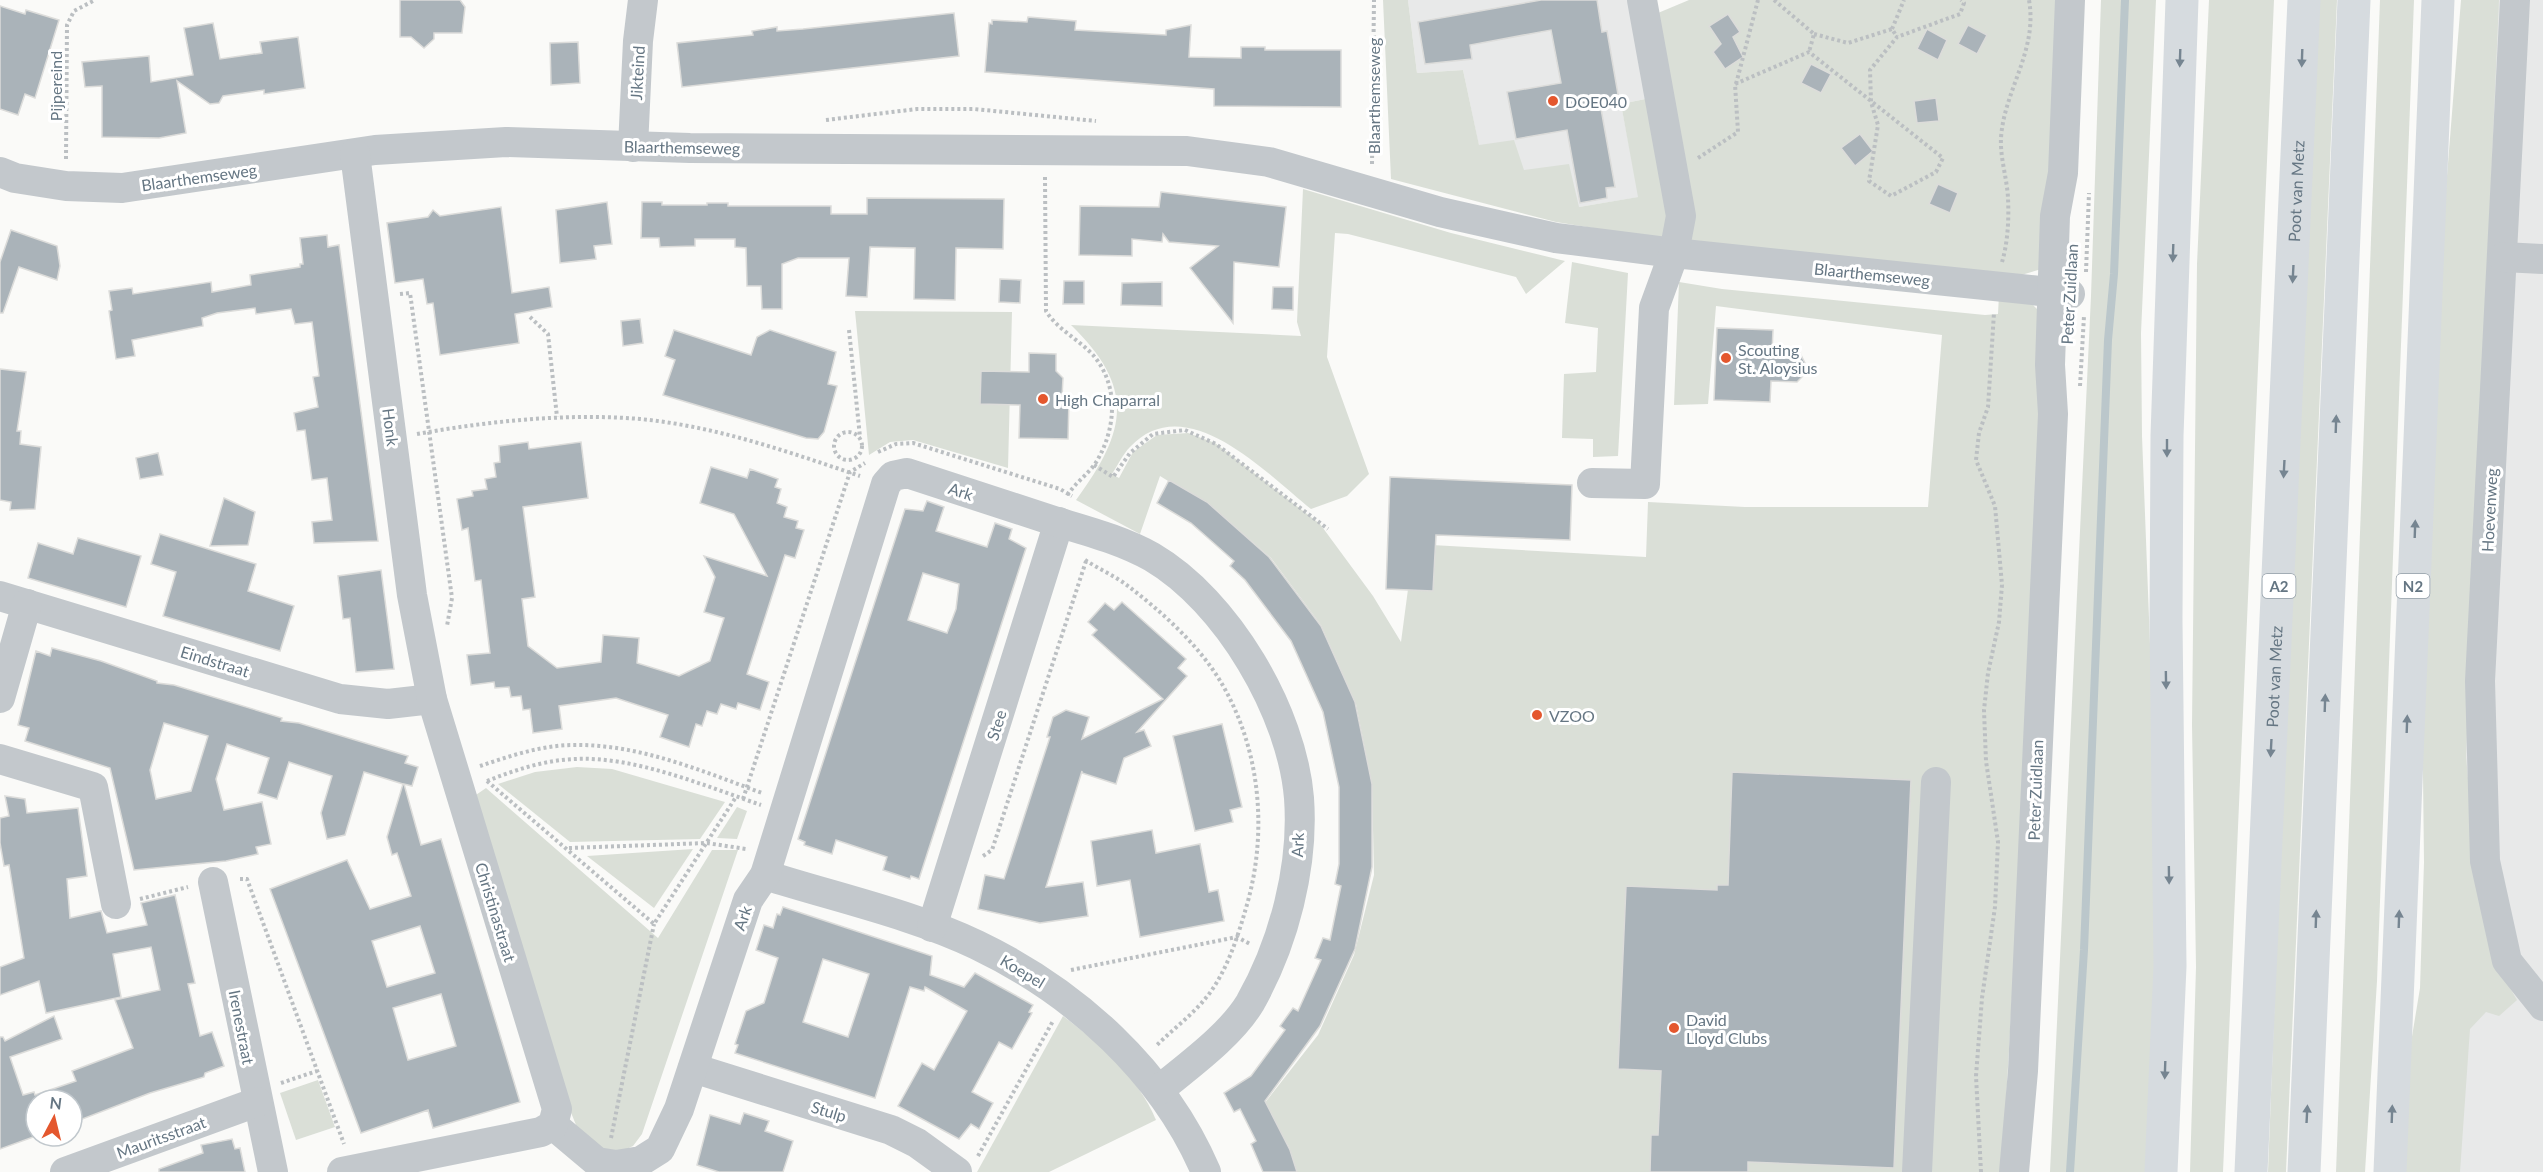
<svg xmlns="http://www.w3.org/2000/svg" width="2543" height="1172" viewBox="0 0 2543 1172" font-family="Lato,sans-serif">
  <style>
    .built { fill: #e8e9e9 }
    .green { fill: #dadfd7 }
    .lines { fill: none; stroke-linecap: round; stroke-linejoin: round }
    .stream { stroke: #bbc7cb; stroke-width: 8 }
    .building { fill: #aab3b9; stroke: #dcdcda; stroke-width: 1.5; fill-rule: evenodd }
    .path { stroke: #bbbfc2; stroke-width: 4; stroke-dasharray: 3 3; stroke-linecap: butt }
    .minor { stroke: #c3c8cc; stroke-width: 30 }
    .highway { stroke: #d6dbdf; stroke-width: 33 }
    .oneway { fill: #768591 }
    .poi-dot { fill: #e4572e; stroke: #fff; stroke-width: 2 }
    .labels { text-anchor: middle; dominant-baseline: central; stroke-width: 6; stroke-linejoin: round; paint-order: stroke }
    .shield { fill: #fff; stroke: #939fa8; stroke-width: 1.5 }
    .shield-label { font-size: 15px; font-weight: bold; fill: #657683 }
    .street-label { font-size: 16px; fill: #657683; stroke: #fff }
    .poi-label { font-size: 16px; fill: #657683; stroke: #fff; text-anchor: start }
  </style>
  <rect width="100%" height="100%" fill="#fafaf8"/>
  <!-- built -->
  <g class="built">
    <path d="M1408,0H1631L1650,98L1621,104L1639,197L1579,207L1524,170L1479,146L1463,70L1417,73Z"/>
    <path d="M2490,0H2543V1172H2450Z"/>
  </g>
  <!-- green -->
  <g class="green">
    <path d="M1383,0H1408L1417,73L1463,70L1479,145L1514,140L1524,170L1569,164L1579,207L1638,197L1621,104L1650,98L1674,230L1667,240L1556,222L1391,179Z"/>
    <path d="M1689,0H2059L2045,268L2008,279L1688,242L1658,13Z"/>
    <path d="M2101,0H2156L2141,333L2142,436L2153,722L2157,965L2147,1172H2050L2091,296Z"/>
    <path d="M2209,0H2274L2223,1172H2190L2196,967L2192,725L2197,264Z"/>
    <path d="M2317,0H2337L2286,1172H2268L2285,731Z"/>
    <path d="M2380,0H2414L2377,981L2365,1172H2336Z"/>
    <path d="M2461,0H2499L2466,757L2476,861L2497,966L2517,1000L2499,1016L2486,1012L2470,1029L2460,1172H2401L2404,1085L2420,988L2424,862L2422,688L2445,201Z"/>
    <path d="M1303,189L1451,233L1565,261L1526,294L1516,277L1348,234L1335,233L1327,357L1369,474L1347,496L1311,509C1267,474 1186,387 1130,447C1123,454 1118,465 1112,474L1119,478L1133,452L1157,435L1188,433L1215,443L1320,524L1373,596L1401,642L1414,544L1646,557L1648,502L1745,507H1928L1942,335L1716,306L1708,404L1674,405L1679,282L1722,289L1985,315L1998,314L1999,295L2030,302L2044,316L2027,734L2002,1172H1297L1289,1147L1264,1104L1318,1035L1354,955L1374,875L1372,784L1356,704L1321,625L1271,558L1217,511L1160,476L1140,534L1076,500C1127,431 1136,388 1071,325L1301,336L1297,322Z"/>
    <path d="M1572,262L1628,273L1618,456L1593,457V439L1562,438L1564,374L1596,372L1598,328L1565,323Z"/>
    <path d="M855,311L1012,312L1008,468L913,440L890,442L869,455Z"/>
    <path d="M577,767L612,769L725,802L700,839L570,842L498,784L535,772Z"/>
    <path d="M486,788L658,938L712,850H738L642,1134L633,1146L618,1153H602L580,1135L570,1110L473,797Z"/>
    <path d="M737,807L747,811L737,839L717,838Z"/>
    <path d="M693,849L654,908L587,856Z"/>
    <path d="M1063,1016C1100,1044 1138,1077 1156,1120L1049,1172H977Z"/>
    <path d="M318,1080L335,1127L296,1140L280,1093Z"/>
  </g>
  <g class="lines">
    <!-- stream -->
    <path class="stream" d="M2070,1172L2084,950L2108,340L2114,274L2125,0"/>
  </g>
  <!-- building -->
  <g class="building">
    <path d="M400,0H460L465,7L462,33H434V39L424,48L411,37H400Z"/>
    <path d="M1541,0H1597L1602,32L1607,31L1619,100L1600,103L1615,187L1606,188L1607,198L1580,203L1567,130L1516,139L1507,92L1561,83L1551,30L1470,45L1472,59L1425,64L1418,22Z"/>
    <path d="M0,6L25,14L26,10L59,20L35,98L25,94L18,115L0,109Z"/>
    <path d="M954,13L959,56L682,87L677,43L753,35L752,31L777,27V31L803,29Z"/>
    <path d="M1728,14L1740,32L1733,37L1743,57L1725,69L1713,52L1721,44L1709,26Z"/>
    <path d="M1028,17L1076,21L1075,30L1166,35V30L1191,25L1189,57L1241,58V47H1265V50H1341V107L1214,106V89L985,72L989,23L992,24V20L1027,22Z"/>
    <path d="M213,23L220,59L262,53L260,42L298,37L305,88L264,94V90L223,96L219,103L210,104L177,81L186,133L159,138L102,137V86L85,87L82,62L149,56L151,82L193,75L184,28Z"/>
    <path d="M1968,25L1987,35L1977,54L1958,44Z"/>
    <path d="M1927,29L1947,40L1938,60L1917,49Z"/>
    <path d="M578,42L580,83L551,85L550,43Z"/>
    <path d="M1811,64L1831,74L1821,93L1801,83Z"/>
    <path d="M1936,98L1939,121L1917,123L1914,101Z"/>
    <path d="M1860,134L1873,151L1855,166L1841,148Z"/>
    <path d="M1938,184L1958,193L1950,213L1929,204Z"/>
    <path d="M1161,192L1286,207L1279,267L1234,262L1233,323L1190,268L1218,246L1169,242L1163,234L1162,242L1132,239V256L1079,255L1080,206L1159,207Z"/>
    <path d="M867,198L1004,199L1003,249L956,248L955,300L914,299L915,248L870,247L867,297L846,296L849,258H798L782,264V309H762L761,286H747L746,248L735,247V239H695V246L660,247L659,238H641L642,202H662V205H707V203H728V206H831V214H867Z"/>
    <path d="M607,202L612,244L594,246L596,259L560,263L556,210Z"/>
    <path d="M501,207L512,293L549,287L552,307L515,314L519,343L440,355L433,303L427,304L423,279L395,283L387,223L428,217L433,210L440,216Z"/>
    <path d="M11,230L57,246L60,266L57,280L19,267L3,313H0V262Z"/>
    <path d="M327,235L328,247L339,245L378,541L314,543L312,522L332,520L327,478L312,480L305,430L297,431L294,413L318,407L313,377L319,376L312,322L295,324L291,309L256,314L255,308L217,313L202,318L203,326L132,340L135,356L116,359L109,311L112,310L109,291L132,288L133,294L211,282L212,292L251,285L250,275L300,267V264H303L300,238Z"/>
    <path d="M1000,279L1021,280L1020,303L999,302Z"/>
    <path d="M1064,281H1084V304H1063Z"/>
    <path d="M1162,282V306L1121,305L1122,283Z"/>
    <path d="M1273,287H1293V310L1272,309Z"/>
    <path d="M640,319L643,343L623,346L621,321Z"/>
    <path d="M1717,328L1773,330L1772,352L1800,353L1805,363L1803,376L1797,382L1771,381L1770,402L1714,400Z"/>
    <path d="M674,330L751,355L757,337L770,330L836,352L828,384L837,386L824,432L818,439L806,438L663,395L675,360L665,356Z"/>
    <path d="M1029,353L1056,354V371L1063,378L1062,397L1069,398L1068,439L1019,438L1020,405L980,404L981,371L1029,372Z"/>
    <path d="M0,369L26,372L17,431H21L20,444L41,447L35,509L10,510L11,502L0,500Z"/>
    <path d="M528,442L529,449L581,442L588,498L523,507L535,597L522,599L528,646L557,668L601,662L603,635L639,638L637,663L679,676L710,661L724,618L704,612L715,577L704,556L767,576L734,514L700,503L711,467L747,478L750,469L778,479L775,487L781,489L777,503L787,507L784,517L798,521L796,528L804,530L795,558L785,555L747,674L769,682L760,710L738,703L736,709L721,704L717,714L707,711L702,726L696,724L689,747L660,737L668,715L616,698L559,706L562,729L533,733L530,709L523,710L521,696L511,697L509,687L495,688L494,682L471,685L467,655L490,653L481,580L475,581L468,528L462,530L457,499L473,496L472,491L487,489L485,479L496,477L494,463L500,462L499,446Z"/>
    <path d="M158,453L163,475L140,479L136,458Z"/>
    <path d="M1390,477L1572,485L1570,540L1436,535L1433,591L1386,589Z"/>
    <path d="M1169,480L1207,502L1269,557L1321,626L1355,702L1372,784V867L1355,949L1320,1026L1265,1101L1290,1150L1297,1172H1263L1251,1144L1256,1141L1240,1109L1234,1112L1224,1093L1251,1076L1285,1030L1280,1026L1293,1008L1298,1011L1321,960L1315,958L1323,938L1330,940L1341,886L1335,884L1339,864V787L1323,712L1291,641L1245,580L1230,566L1234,561L1191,523L1157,503Z"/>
    <path d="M224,498L255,512L248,545L210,546Z"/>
    <path d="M927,501L944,507L936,531L987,547L995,523L1012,529L1009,539L1026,548L919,879L911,876L910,879L883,870L887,857L836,840L832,854L804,845L805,842L798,839L905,509L923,511ZM923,573L959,584L956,609L947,633L908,620Z"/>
    <path d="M160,534L256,564L248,591L294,606L280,651L163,616L176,572L151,564Z"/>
    <path d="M78,538L141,556L126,607L28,578L38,543L73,554Z"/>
    <path d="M381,570L394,669L356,672L350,618L343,619L338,576Z"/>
    <path d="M1122,602L1186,659L1178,668L1187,676L1137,732L1144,730L1151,746L1124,758L1116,784L1082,773V771L1046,887L1083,882L1088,916L1040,923L978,909L985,875L1004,879L1050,737H1047L1053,717L1066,710L1089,717L1082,739L1163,699L1092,635L1097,630L1088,622L1105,603L1114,610Z"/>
    <path d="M52,648L101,661L157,681V683L174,685L282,718L281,721L299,723L408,756L405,763L418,767L412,786L404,784L421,845L441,839L520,1102L433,1128L428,1110L361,1133L270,889L347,860L370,909L411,896L397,853L392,855L387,837L403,784L364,772L345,835L327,839L321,813L332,776L289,762L277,799L258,793L269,758L227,744L216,779L224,810L262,802L271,844L256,847L258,854L226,861L134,870L110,768L25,741L29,728L18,725L36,651L50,656ZM164,723L208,736L191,791L156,799L150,770ZM420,926L435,973L387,987L372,941ZM441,994L456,1046L408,1060L393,1008Z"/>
    <path d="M1222,724L1242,807L1230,810L1233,822L1195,831L1173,736Z"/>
    <path d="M1732,772L1911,780L1894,1168L1748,1162V1172H1650L1651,1135H1658L1661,1071L1618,1069L1626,886L1717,890V885H1728Z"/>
    <path d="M5,796L25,799L27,813L78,808L87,876L67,879L70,918L101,911L107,933L147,925L141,903L175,895L195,983L188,984L200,1036L212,1032L224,1066L205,1073L204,1077L150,1093L72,1123V1100H36V1136L0,1149V1037H3L5,1041L54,1016L62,1039L10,1057L23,1095L34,1092L35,1095L76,1081L72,1071L133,1048L115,1000L160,990L151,947L113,954L121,997L46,1013L39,981L0,995V967L24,958L9,865L4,866L0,843V818L9,816Z"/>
    <path d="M1152,830L1156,853L1200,844L1209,892L1218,890L1224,921L1140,937L1130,880L1097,886L1091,841Z"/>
    <path d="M783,907L932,956L930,975L964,987L975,973L1033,1005L1029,1012L1032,1013L1012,1049L999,1042L972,1092L993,1103L979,1129L971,1124L959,1139L898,1106L922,1063L934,1070L967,1011L925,987L924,991L910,987L875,1098L735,1053L738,1045L735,1044L746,1011L764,1003L778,958L756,950L764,925L773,928L777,914L780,915ZM823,959L869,974L848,1037L803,1022Z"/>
    <path d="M744,1113L769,1121L765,1131L793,1141L783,1172H719L697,1165L710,1115L740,1124Z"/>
    <path d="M232,1139L235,1149L240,1148L245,1172H159V1169L203,1153L201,1145Z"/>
  </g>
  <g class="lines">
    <!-- path -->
    <g class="path">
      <path d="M1774,0L1814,34L1809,52"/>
      <path d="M1892,29L1904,0"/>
      <path d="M1814,34L1848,43L1892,29L1897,37"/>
      <path d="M1736,84L1758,0"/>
      <path d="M826,120L917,109H974L1096,121"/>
      <path d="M1698,158L1738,132L1735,84L1809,52L1943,158L1936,172L1891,196L1869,181L1878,125L1871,102L1870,70L1897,37L1960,14L1964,3L1961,0"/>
      <path d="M66,159L67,25L74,11L95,0"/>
      <path d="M1372,164L1374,0"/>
      <path d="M1045,177L1046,311C1057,329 1078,339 1093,355C1120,386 1116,431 1095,464C1087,475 1074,484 1067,496"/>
      <path d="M2002,262C2008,242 2009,218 2008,198C2007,178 2000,158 2001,138C2004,90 2038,51 2029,0"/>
      <path d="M2086,272L2089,193"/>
      <path d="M400,294L410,293L452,598L447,626"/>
      <path d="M530,317L548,334L557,417"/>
      <path d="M849,330L860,437"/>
      <path d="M2080,386L2084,316"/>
      <circle cx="848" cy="446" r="14"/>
      <path d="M417,434C490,421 565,413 640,419C715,426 789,452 860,476"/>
      <path d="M878,452L896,444L913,443L1060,489L1072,496"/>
      <path d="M1094,465L1113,477L1130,453L1153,434L1185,430L1216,444L1328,529"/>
      <path d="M1085,560C1099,569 1115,576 1128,586C1162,612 1200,646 1222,684C1261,751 1268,834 1246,908C1237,939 1226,974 1205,999C1191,1016 1172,1030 1156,1046"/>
      <path d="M480,766C510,756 542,745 574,745C639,744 702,771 762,793"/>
      <path d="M487,781L654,924L736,797"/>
      <path d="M487,781C515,770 545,760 575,759C635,756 705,786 761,805"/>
      <path d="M743,799L850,472L865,463"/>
      <path d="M569,848L707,843L746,849"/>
      <path d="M983,856L992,850L1086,561"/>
      <path d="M240,879H247L344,1144"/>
      <path d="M140,899L188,887"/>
      <path d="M1071,970L1237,937L1250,944"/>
      <path d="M281,1083L317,1071"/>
      <path d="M611,1138L654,924"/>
      <path d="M978,1156L1053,1021"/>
      <path d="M1981,1172L1976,1076L1982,998L1995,907L1998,842L1986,761L1984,710L1988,673L1999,622L2002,585L1995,506L1976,460L1979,433L1988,407L1994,313"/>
    </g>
    <!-- minor -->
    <g class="minor">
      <path d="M2515,0L2480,681L2485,861L2507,961L2543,1006"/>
      <path d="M633,147L638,41L643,0"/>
      <path d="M0,172L15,178L66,186L122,188L375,150L506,142L690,148L1187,151L1269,162L1440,212L1556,238L1674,253L2070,294"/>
      <path d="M2503,257L2543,259"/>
      <path d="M1592,483L1645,484L1654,308L1674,253L1681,216L1642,0"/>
      <path d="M0,596L340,699L388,704L432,699"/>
      <path d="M0,698L27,604"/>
      <path d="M0,759L93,787L116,904"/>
      <path d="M765,875C834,897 912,914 977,945C1075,992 1163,1071 1206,1172"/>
      <path d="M213,882L273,1172"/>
      <path d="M932,927L1059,522"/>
      <path d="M693,1068L891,1130L917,1143L957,1172"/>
      <path d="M553,1125L597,1162L616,1165L641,1161L660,1149L679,1109L748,900L765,875L886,484L893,476L907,473C956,489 1005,505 1054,521C1087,531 1122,540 1152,557C1227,601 1292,712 1299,798C1304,866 1284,943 1250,1003C1230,1036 1188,1066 1159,1090"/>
      <path d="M65,1172L257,1102"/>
      <path d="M342,1172L541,1132L553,1125L557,1109L432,699L412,595L355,154"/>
      <path d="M1917,1172L1936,782"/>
      <path d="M2014,1172L2023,1071L2053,414L2050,365L2055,216L2063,173L2070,0"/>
    </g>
    <!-- highway -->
    <g class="highway">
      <path d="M2161,1172L2170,966L2166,621L2167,436L2182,0"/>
      <path id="s1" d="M2251,1172L2304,0"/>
      <path d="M2304,1172L2354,0"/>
      <path d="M2390,1172L2438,0"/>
    </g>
  </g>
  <!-- one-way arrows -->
  <defs><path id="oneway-solid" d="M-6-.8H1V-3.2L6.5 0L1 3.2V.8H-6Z" transform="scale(1.5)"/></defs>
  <g class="oneway">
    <use href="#oneway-solid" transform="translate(2180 58) rotate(92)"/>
    <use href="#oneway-solid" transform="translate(2302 58) rotate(92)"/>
    <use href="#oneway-solid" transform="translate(2173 253) rotate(92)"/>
    <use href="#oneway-solid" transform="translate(2293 274) rotate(93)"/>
    <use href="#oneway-solid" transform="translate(2336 424) rotate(-88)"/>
    <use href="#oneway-solid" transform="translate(2167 448) rotate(90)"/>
    <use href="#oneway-solid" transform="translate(2284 469) rotate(93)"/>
    <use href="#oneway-solid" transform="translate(2415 529) rotate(-88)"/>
    <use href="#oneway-solid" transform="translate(2166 680) rotate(89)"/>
    <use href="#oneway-solid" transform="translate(2325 703) rotate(-88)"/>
    <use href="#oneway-solid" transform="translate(2407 724) rotate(-88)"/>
    <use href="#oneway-solid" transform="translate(2271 748) rotate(93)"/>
    <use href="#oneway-solid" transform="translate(2169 875) rotate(89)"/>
    <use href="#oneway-solid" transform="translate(2316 919) rotate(-88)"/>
    <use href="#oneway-solid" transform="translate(2399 919) rotate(-88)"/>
    <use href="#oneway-solid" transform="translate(2165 1070) rotate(92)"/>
    <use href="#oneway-solid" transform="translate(2307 1114) rotate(-87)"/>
    <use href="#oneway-solid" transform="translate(2392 1114) rotate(-88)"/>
  </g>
  <!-- markers -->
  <g class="poi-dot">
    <circle cx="1553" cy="101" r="6"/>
    <circle cx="1726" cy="358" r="6"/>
    <circle cx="1043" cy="399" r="6"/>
    <circle cx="1537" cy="715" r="6"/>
    <circle cx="1674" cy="1028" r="6"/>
  </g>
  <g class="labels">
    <!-- shield labels -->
    <g class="shield">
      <rect x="2262.5" y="574" width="33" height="24" rx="4.5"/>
      <rect x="2396.5" y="574" width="33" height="24" rx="4.5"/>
    </g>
    <g class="shield-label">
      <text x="2279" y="586">A2</text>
      <text x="2413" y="586">N2</text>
    </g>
    <!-- street labels -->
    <g class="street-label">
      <text transform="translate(637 73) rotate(-87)">Jikteind</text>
      <text transform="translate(55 86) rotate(-90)">Pijpereind</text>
      <text transform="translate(1373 96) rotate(-90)">Blaarthemseweg</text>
      <text transform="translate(682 147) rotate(1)">Blaarthemseweg</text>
      <text transform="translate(199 177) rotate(-8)">Blaarthemseweg</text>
      <text stroke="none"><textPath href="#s1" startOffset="982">Poot van Metz</textPath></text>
      <text transform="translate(1872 274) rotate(6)">Blaarthemseweg</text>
      <text transform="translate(2069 294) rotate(-87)">Peter Zuidlaan</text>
      <text transform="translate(391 427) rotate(83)">Honk</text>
      <text transform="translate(961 491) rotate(18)">Ark</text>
      <text transform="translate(2489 510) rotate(-87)">Hoevenweg</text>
      <text transform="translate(215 661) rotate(17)">Eindstraat</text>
      <text stroke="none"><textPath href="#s1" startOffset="496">Poot van Metz</textPath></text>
      <text transform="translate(996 725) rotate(-72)">Stee</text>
      <text transform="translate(2035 790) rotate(-88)">Peter Zuidlaan</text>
      <text transform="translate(1297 845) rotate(-88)">Ark</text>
      <text transform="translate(496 912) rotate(73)">Christinastraat</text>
      <text transform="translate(742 918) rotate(-71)">Ark</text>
      <text transform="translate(1023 971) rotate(31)">Koepel</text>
      <text transform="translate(242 1027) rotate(79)">Irenestraat</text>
      <text transform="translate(829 1111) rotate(17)">Stulp</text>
      <text transform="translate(161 1137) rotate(-20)">Mauritsstraat</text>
    </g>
    <!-- poi labels -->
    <g class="poi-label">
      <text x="1565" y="101">DOE040</text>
      <text x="1738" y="349">Scouting<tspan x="1738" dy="18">St. Aloysius</tspan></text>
      <text x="1055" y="399">High Chaparral</text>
      <text x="1549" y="715">VZOO</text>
      <text x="1686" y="1019">David<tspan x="1686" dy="18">Lloyd Clubs</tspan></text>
    </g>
  </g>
  <!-- north arrow -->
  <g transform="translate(54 1118) rotate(7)"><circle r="28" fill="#ffffff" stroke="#c1c8cd" stroke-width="1.5"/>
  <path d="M0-4.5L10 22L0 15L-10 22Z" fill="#e4572e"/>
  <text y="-9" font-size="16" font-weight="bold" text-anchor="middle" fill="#657683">N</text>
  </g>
</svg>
